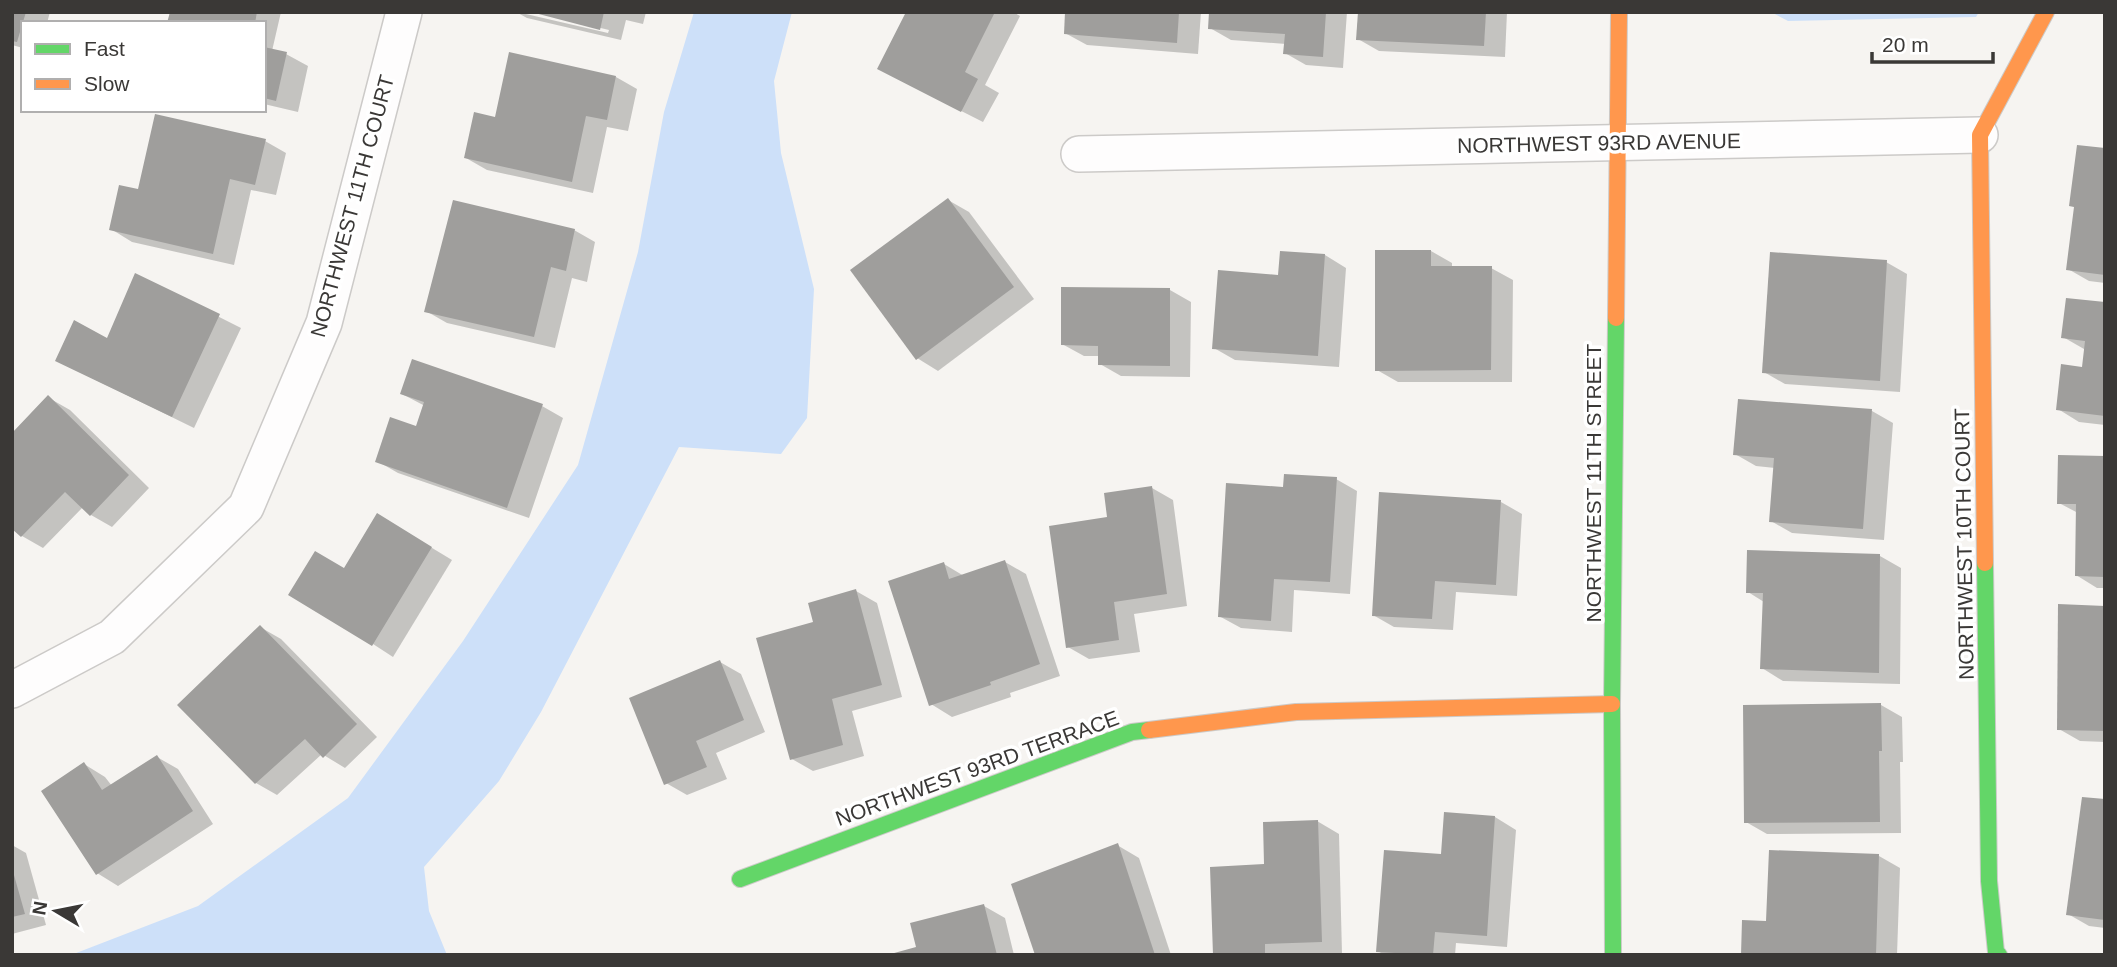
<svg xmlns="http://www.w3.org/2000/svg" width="2117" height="967" viewBox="0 0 2117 967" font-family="Arial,sans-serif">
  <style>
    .water { fill: #cde0f9 }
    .shadow { fill: #0003 }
    .building { fill: #9f9e9c }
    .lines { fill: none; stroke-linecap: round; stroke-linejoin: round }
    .street-casing { stroke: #cccac8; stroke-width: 38 }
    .fast-casing { stroke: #cccac8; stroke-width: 18 }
    .slow-casing { stroke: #cccac8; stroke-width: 18 }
    .street { stroke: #fefdfd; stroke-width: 35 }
    .fast { stroke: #63d668; stroke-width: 16 }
    .slow { stroke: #ff974d; stroke-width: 16 }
    .labels { text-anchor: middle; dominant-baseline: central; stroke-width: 7; stroke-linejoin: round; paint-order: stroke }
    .street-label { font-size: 21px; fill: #3a3836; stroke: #fff }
  </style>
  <rect width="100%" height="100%" fill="#f6f4f1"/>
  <!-- water -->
  <g class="water">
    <path d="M694,12H792L774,81L781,153L814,289L807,418L781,454L679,447L541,712L499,781L424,867L429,911L447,955H71L198,906L348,798L463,641L578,465L638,252L664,112Z"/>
    <path d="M1771,12H1979L1976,17L1788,21Z"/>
  </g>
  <!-- shadow -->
  <g class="shadow">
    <path d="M12,12H50L47,23H23V48L12,45Z"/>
    <path d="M171,12H281L272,51L286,54L308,66L298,112L264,104V23H169Z"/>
    <path d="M516,12H526V14L608,33L609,30L534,12H646L643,24L626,20L621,40L527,18Z"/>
    <path d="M908,12H1013L1020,16L985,85L999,93L983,122L900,80Z"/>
    <path d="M1067,12H1201L1198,54L1087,45L1065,33Z"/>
    <path d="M1211,12H1347L1343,68L1306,65L1285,53L1286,44L1231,40L1210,28Z"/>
    <path d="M1359,12H1507L1505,57L1379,51L1358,39Z"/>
    <path d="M616,77L637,89L628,131L607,127L593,193L487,170L466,158L496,119Z"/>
    <path d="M265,141L286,153L276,195L251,190L234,265L132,242L111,229L139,191Z"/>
    <path d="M2105,150V283L2089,281L2068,269Z"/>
    <path d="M948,200L969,212L1034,299L938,371L917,358Z"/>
    <path d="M574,230L595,242L587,282L572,278L555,348L447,323L426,311Z"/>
    <path d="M1431,251L1452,263V268H1491L1513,280L1512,382H1398L1377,370Z"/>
    <path d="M1281,252L1325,255L1346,268L1339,367L1235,360L1214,348L1280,277Z"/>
    <path d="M1886,262L1907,274L1900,392L1785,384L1764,372Z"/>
    <path d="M136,275L241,328L194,428L57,361L108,340Z"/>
    <path d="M1170,290L1191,302L1190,377L1121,376L1100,364V356H1084L1062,344Z"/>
    <path d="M2105,304V425L2079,422L2058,409L2084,369V349L2063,337Z"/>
    <path d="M402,394L542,406L563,418L529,518L398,473L377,461L417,428L425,406Z"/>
    <path d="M49,398L70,410L149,488L112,527L91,515L83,507L43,548L22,536L12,526Z"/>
    <path d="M1739,401L1872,411L1893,423L1884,540L1792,533L1771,521L1775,468L1756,466L1735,454Z"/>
    <path d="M2105,458V588H2097L2076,575L2078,513L2059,503Z"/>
    <path d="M1336,479L1357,491L1350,594L1294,590L1292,632L1241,628L1219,616L1285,489Z"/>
    <path d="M1152,488L1173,500L1187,606L1134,614L1140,652L1089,659L1068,647L1109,519Z"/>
    <path d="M1501,502L1522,514L1517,596L1456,592L1453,630L1394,627L1373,615Z"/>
    <path d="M399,528L452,560L393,657L373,644L345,570Z"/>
    <path d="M1749,552L1880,556L1901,568L1900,684L1783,681L1762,668L1764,602L1748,592Z"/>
    <path d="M1005,562L1026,574L1060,676L1010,693L1011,697L952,717L931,704L944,564L964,576Z"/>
    <path d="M856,591L877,603L902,697L852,711L864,756L813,771L792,759L815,623Z"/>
    <path d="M2105,607V742L2080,741L2059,729Z"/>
    <path d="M260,627L281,639L377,737L345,768L322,754L277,795L256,783L180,705Z"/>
    <path d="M720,662L741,674L765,732L716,753L727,779L687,795L666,783Z"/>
    <path d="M1881,705L1902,717L1903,762H1900L1901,833L1767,834L1746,822Z"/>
    <path d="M157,757L178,769L213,824L118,886L97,873L84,764L105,777L112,786Z"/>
    <path d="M2105,801V928L2089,926L2068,914Z"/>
    <path d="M1446,814L1495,817L1516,830L1507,947L1456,943L1455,955H1384L1378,951L1442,856Z"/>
    <path d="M1317,821L1339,834L1342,954L1215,955L1266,866Z"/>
    <path d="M12,845L26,853L46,925L12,934Z"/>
    <path d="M1117,845L1139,858L1171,955H1037Z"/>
    <path d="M1879,856L1900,868L1897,955H1742Z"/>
    <path d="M984,906L1005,918L1014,955H891L918,948Z"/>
  </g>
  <!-- building -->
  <g class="building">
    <path d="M12,12H26L17,42L12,41Z"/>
    <path d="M170,12H257L255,23H167Z"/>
    <path d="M531,12H604L600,30Z"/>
    <path d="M906,12H995L965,72L978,79L961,112L877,69Z"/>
    <path d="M1065,12H1179L1177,43L1064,34Z"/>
    <path d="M1209,12H1326L1323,57L1283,54L1285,34L1208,29Z"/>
    <path d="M1358,12H1486L1484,46L1356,40Z"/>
    <path d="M264,47L287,52L276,101L264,98Z"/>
    <path d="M509,52L616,76L607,120L586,116L572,182L464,158L474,112L495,117Z"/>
    <path d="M155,114L266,139L255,185L230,179L213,254L109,230L119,185L138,189Z"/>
    <path d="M2077,145L2105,148V275L2066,270L2074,207L2069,206Z"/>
    <path d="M948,198L1014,287L916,360L850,270Z"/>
    <path d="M453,200L575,229L566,271L551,267L534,337L424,312Z"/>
    <path d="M1375,250H1431V266H1492L1491,370L1375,371Z"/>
    <path d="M1280,251L1325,254L1318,356L1212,349L1218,270L1278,275Z"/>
    <path d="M1770,252L1887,260L1880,381L1762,373Z"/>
    <path d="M135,273L220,314L172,417L55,361L74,320L107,338Z"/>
    <path d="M1061,287L1170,288V366L1098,365V346L1061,345Z"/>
    <path d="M2066,298L2105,302V416L2056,410L2061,364L2082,367L2085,341L2061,338Z"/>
    <path d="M412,359L543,404L507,508L375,462L390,417L416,426L424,402L400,394Z"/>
    <path d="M48,395L129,475L90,516L65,492L21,537L12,529V433Z"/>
    <path d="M1738,399L1872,409L1863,529L1769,522L1774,458L1733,455Z"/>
    <path d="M2058,455L2105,456V577L2075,576L2076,504H2057Z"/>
    <path d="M1284,474L1337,477L1330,582L1274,579L1271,621L1218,617L1226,483L1283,487Z"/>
    <path d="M1152,486L1167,594L1114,602L1119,640L1066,648L1049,526L1107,517L1104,493Z"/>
    <path d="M1379,492L1501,500L1496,585L1435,581L1432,619L1372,616Z"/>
    <path d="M377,513L432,547L372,646L288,595L315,551L344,568Z"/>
    <path d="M1747,550L1880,554L1879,673L1760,669L1763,593H1746Z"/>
    <path d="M1005,560L1040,664L990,682L991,685L929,706L888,581L944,562L949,579Z"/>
    <path d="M856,589L882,685L832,699L843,745L790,760L756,638L813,622L808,603Z"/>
    <path d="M2058,604L2105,606V731L2057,730Z"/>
    <path d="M260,625L357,724L323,758L305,739L255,784L177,705Z"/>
    <path d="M720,660L744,720L696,741L707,767L664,785L629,698Z"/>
    <path d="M1881,703L1882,751H1879L1880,822L1744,823L1743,705Z"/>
    <path d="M157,755L193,811L96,875L41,791L84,762L102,790Z"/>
    <path d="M2082,797L2105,799V920L2066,915Z"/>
    <path d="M1444,812L1495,816L1487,936L1435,932L1433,955L1376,952L1384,850L1441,854Z"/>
    <path d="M1318,820L1322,942L1265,944V955H1213L1210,867L1264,864L1263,822Z"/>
    <path d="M1118,843L1155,955H1035L1011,884Z"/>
    <path d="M1769,850L1879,854L1876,955H1741L1742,920L1766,921Z"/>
    <path d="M12,868L25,914L12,917Z"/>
    <path d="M984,904L997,955H887L916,947L910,923Z"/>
  </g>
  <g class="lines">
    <!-- street casing -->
    <g class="street-casing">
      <g id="street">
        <path d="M1079,154L1980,135"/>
        <path d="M12,690L112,637L246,507L324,323L404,12"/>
      </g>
    </g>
    <!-- fast casing -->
    <g class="fast-casing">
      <g id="fast">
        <path d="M1985,563L1989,881L1996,952L1999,955"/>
        <path d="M740,879L1132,732L1149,730"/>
        <path d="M1613,955L1612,704L1616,318"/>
      </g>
    </g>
    <!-- slow casing -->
    <g class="slow-casing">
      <g id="slow">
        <path d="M1616,318L1619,12"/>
        <path d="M1985,563L1980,135L2046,12"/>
        <path d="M1149,730L1296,712L1612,704"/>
      </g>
    </g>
    <!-- street -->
    <use href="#street" class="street"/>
    <!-- fast -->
    <use href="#fast" class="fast"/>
    <!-- slow -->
    <use href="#slow" class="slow"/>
  </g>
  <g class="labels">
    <!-- street labels -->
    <g class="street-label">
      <text transform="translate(1599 143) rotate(-1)">NORTHWEST 93RD AVENUE</text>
      <text transform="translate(352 206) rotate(-75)">NORTHWEST 11TH COURT</text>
      <text transform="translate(1593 483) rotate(-90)">NORTHWEST 11TH STREET</text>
      <text transform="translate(1964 544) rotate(-91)">NORTHWEST 10TH COURT</text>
      <text transform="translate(977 768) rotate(-20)">NORTHWEST 93RD TERRACE</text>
    </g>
  </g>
  <!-- border -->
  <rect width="2117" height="967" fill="none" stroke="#3a3836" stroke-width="28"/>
  <!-- legend -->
  <rect x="21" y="21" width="245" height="91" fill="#ffffff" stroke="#b0afaf" stroke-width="2"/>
  <rect x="35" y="44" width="35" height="10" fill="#63d668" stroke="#b0afaf" stroke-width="2"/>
  <text x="84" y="56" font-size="21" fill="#3a3836">Fast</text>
  <rect x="35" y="79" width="35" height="10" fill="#ff974d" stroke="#b0afaf" stroke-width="2"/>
  <text x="84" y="91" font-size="21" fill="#3a3836">Slow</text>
  <!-- north arrow -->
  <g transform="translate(56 911) rotate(280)" stroke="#ffffff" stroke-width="5" paint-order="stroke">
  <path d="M0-5L12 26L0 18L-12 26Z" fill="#3a3836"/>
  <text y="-10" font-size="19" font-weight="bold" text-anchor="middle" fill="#3a3836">N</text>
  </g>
  <!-- scale -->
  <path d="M1872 52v10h121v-10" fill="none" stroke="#3a3836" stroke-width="3.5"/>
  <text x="1882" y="52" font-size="21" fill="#3a3836" stroke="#ffffff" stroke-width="5" paint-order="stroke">20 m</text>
</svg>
